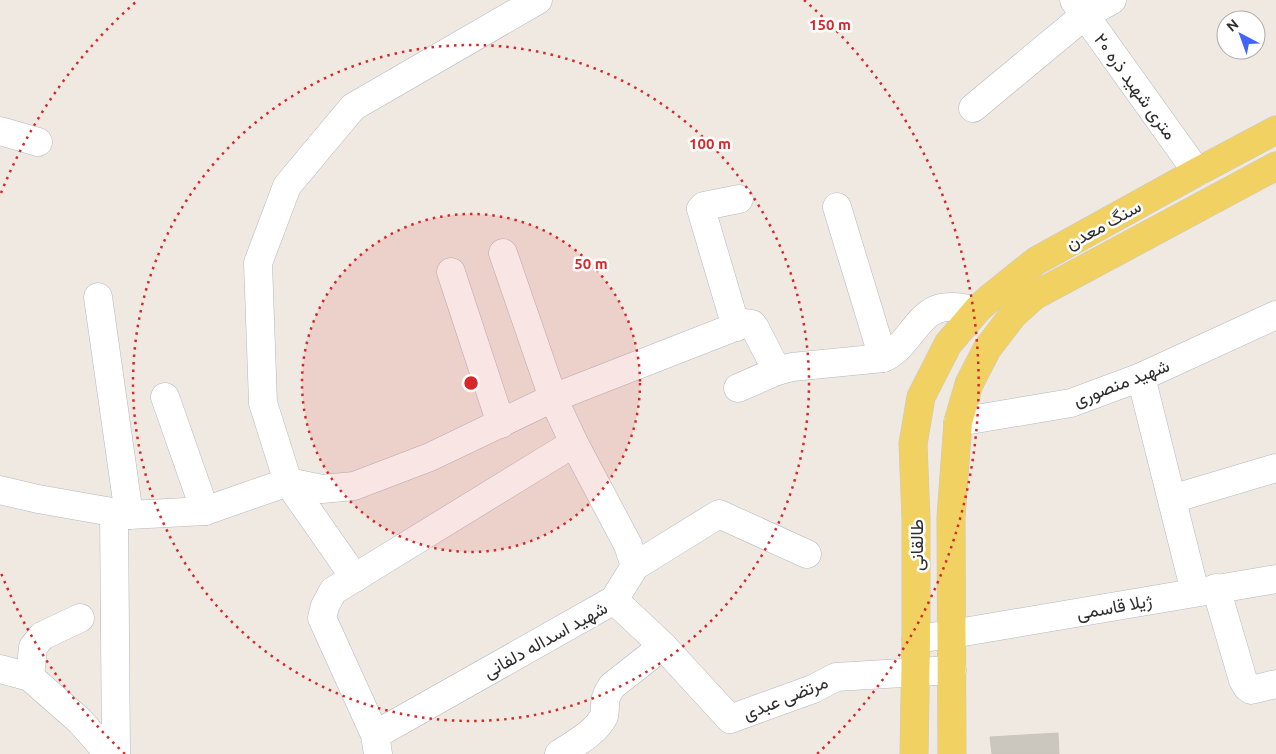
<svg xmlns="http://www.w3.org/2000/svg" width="1276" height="754" viewBox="0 0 1276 754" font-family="Ubuntu,Vazirmatn,sans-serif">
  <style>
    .building { fill: #cbc7bf; stroke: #cbc5ba }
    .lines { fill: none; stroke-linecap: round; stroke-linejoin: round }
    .minor-casing { stroke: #b4b7c1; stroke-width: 29 }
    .major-casing { stroke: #c9c9c9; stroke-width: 29 }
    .minor { stroke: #fff; stroke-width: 28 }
    .major { stroke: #f2d163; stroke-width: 28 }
    .ring { fill: none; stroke: #d62828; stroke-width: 2.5; stroke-dasharray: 2.5 5 }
    .labels { text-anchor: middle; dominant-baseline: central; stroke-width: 5; stroke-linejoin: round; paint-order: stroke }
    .street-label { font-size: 18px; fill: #2e2e2e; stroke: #fff }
    .centre { fill: #d62828; stroke: #fff; stroke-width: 2.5 }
    .ring-label { font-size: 15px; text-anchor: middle; font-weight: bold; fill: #d62828; stroke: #fff; stroke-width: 5; stroke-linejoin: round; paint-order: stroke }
  </style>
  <rect width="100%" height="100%" fill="#efe9e1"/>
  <!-- building -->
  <path class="building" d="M1058,733L1059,754H992L990,737Z"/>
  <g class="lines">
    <!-- minor casing -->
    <g class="minor-casing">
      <g id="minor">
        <path d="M1074,0L1197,172"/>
        <path d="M973,108L1085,15L1112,0"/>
        <path d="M0,131L38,142"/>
        <path d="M837,207L883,358"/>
        <path d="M451,272L501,424"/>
        <path d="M98,297L129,515"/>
        <path d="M736,327L701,209L704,206L739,199"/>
        <path d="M1141,377L1195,592"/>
        <path d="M738,388L777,371L792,367L883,358C907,349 917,313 941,308C952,305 966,309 977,310"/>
        <path d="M165,397L205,511"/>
        <path d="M958,422L1071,403L1141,377L1276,315"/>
        <path d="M574,443L628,545L635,566"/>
        <path d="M0,490L38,499L129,515L205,511L288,482L322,489L354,486L430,457L553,398L745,323L752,324L755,328L777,371"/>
        <path d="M1172,499L1276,468"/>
        <path d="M114,513L116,754"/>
        <path d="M355,578L288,482L263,403L258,263L287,186L353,107L538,0"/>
        <path d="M1216,588L1243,680L1247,687L1251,690L1276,684"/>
        <path d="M614,600L663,646L730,719L813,689L836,677L952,670"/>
        <path d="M916,639L952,634L1276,579"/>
        <path d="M0,669L30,677L80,721L109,754"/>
        <path d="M30,677L33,647L42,636L80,618"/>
        <path d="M375,735L614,600L635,566L719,514L807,554"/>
        <path d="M378,754L375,735L322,618L325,606L333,591L574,443L553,398L503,253"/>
        <path d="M559,754C574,744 596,733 604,716C605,712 605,708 605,704C605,697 608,692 612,686L663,646"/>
      </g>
    </g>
    <!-- major casing -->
    <g class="major-casing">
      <g id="major">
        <path d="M914,754L916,639V518L913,444L921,397L948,344L977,310L991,297L1036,261L1197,172L1276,130"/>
        <path d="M952,754L951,517L958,422L969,384L987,349L1013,315L1034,296L1276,166"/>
      </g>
    </g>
    <!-- minor -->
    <use href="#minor" class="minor"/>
    <!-- major -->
    <use href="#major" class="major"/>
  </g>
  <!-- distance rings -->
  <circle cx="471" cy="383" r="169" fill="#d62828" fill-opacity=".12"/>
  <g class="ring">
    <circle cx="471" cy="383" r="169"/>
    <circle cx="471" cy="383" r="338"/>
    <path d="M125 754A507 507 0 0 1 1 573M1 193A507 507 0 0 1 138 0M804 0A507 507 0 0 1 817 754"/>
  </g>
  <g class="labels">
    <!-- street labels -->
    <g class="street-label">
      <text transform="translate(1136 86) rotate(54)">۲۰ متری شهید ذره</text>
      <text transform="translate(1103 224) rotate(-29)">سنگ معدن</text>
      <text transform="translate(1121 382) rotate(-21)">شهید منصوری</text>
      <text transform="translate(916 545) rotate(-90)">طالقانی</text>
      <text transform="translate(1114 606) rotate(-10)">ژیلا قاسمی</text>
      <text transform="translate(545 639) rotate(-29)">شهید اسداله دلفانی</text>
      <text transform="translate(785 697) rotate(-22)">مرتضی عبدی</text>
    </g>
  </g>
  <circle cx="471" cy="383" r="8" class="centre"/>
  <g class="ring-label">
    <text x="830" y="30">150 m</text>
    <text x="710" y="149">100 m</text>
    <text x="591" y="269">50 m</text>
  </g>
  <!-- north arrow -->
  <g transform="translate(1241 35) rotate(319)"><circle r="24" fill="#ffffff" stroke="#ababab"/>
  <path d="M0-4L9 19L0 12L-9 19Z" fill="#4264fb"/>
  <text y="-8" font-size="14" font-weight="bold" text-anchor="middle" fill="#2e2e2e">N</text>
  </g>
</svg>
